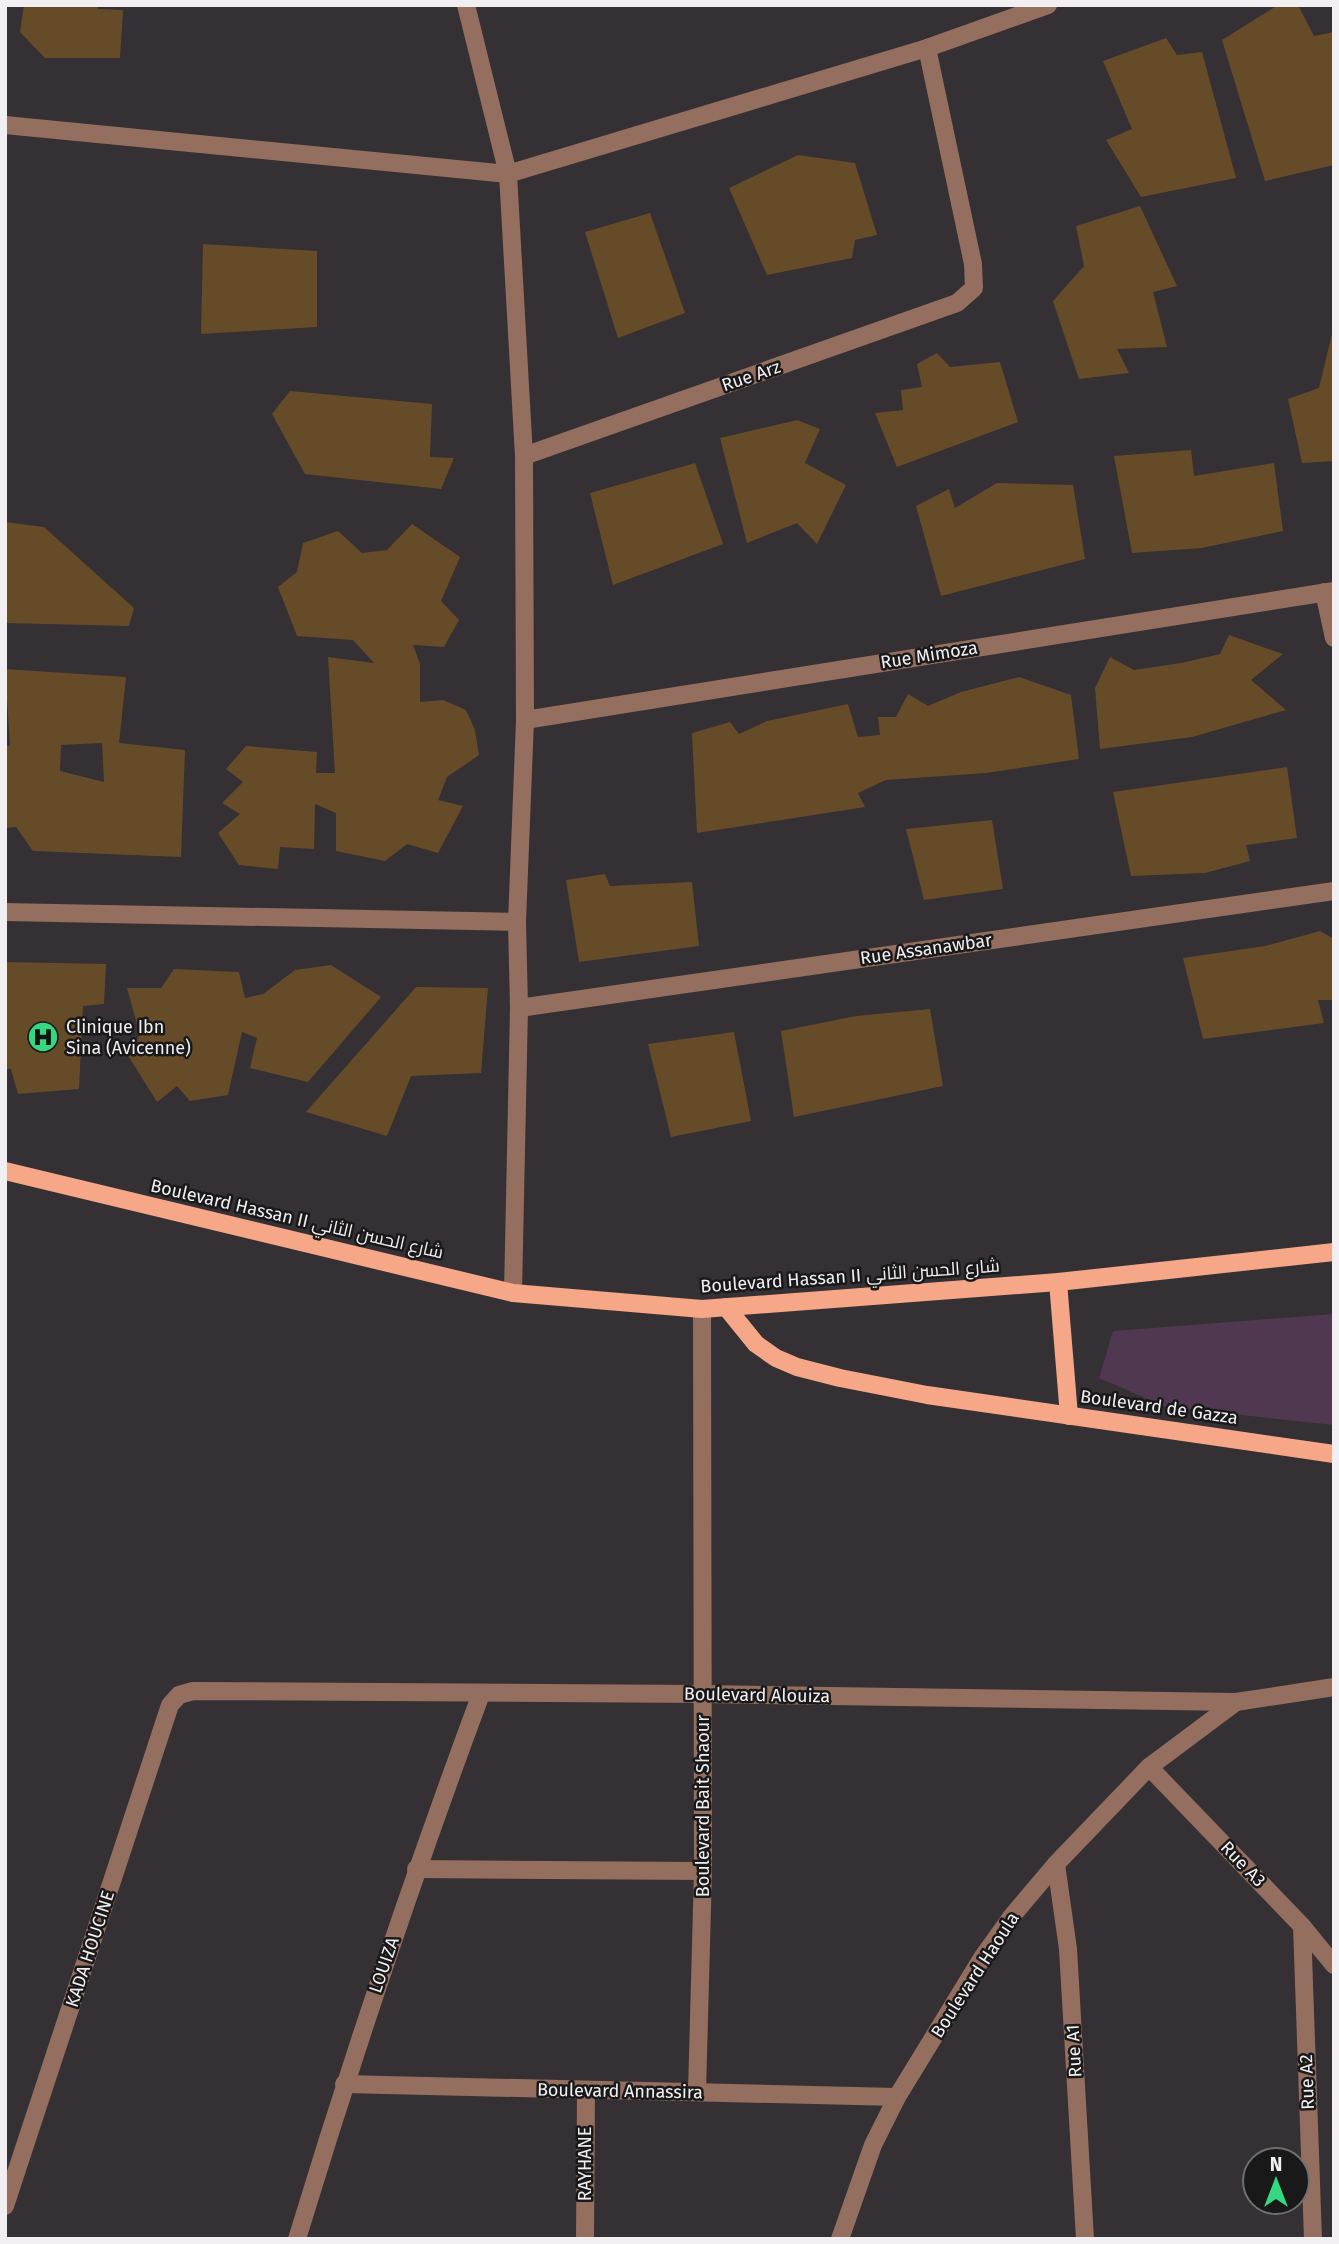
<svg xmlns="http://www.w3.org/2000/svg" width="1339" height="2244" viewBox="0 0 1339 2244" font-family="'Fira Sans',Cairo,sans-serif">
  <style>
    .green { fill: #503851 }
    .building { fill: #664b29; fill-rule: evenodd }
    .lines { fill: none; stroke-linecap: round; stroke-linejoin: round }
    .minor { stroke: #946e5e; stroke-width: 18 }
    .major { stroke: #f5a787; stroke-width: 18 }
    .labels { text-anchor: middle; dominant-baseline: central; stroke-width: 5; stroke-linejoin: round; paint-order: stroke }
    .street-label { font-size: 18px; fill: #f1eff1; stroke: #1a191a }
    .poi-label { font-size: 18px; fill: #f1eff1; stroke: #1a191a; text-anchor: start }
  </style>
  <rect width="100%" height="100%" fill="#343034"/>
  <!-- green -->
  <path class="green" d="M1334,1314V1425L1166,1407L1099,1378L1113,1331Z"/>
  <!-- building -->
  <g class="building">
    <path d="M24,5H98V9L123,10L120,58H45L20,32Z"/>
    <path d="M1278,5H1298L1314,36L1334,32V165L1265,181L1222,40Z"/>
    <path d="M1166,38L1177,55L1202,52L1236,178L1141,197L1106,140L1132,129L1103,61Z"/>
    <path d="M798,155L855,163L877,235L855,240L852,258L767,275L729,188Z"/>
    <path d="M1140,206L1177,286L1153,292L1167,347L1117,349L1129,373L1079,379L1053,301L1084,266L1076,226Z"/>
    <path d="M650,213L685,313L618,338L585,232Z"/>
    <path d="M203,244L317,251V327L201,334Z"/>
    <path d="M1333,330L1334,461L1302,463L1288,399L1319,388Z"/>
    <path d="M937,353L950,367L1000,362L1018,422L897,467L875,413L903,410L901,390L922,387L917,364Z"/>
    <path d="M290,391L432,404L430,457L454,458L441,489L305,474L272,414Z"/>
    <path d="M797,420L820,429L805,463L846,485L817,544L797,523L747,543L720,438Z"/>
    <path d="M1191,450L1194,476L1274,463L1283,531L1202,548L1132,553L1114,456Z"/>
    <path d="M695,463L723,544L613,585L590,493Z"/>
    <path d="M997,483L1073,485L1085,559L941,596L916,506L949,489L955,508Z"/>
    <path d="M5,522L44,527L134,608L129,626L5,623Z"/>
    <path d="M412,524L460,557L441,601L459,620L444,647L413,645L420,664V702L443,700L466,710L475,730L479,755L447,777L438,800L463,806L438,853L407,844L385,861L336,851V813L315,804L314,849L280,847L278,869L239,865L218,833L240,814L222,803L243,782L226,769L246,746L317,752L316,773H335L328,657L374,663L353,640L297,636L278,587L297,572L303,543L338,531L362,553L387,550Z"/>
    <path d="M1229,635L1283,654L1251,680L1286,710L1192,737L1100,749L1095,688L1110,657L1134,670L1181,663L1220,654Z"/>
    <path d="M5,669L126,677L119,743L185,750L181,857L33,851L16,827L5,828V745L10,746ZM102,743L104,782L60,771L61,745Z"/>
    <path d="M1019,677L1071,695L1079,759L986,773L886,780L858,793L865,807L697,833L692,733L730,722L739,734L767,721L848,704L858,737L880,735L878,717H896L908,694L928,706L961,692Z"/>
    <path d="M1287,767L1297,838L1246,845L1250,861L1205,873L1131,876L1113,792Z"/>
    <path d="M992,820L1003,889L924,900L906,829Z"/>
    <path d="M605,874L610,886L692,882L699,946L579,962L566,880Z"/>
    <path d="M1320,931L1334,939V1000H1318L1324,1023L1203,1039L1183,958L1265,946Z"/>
    <path d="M5,962L106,964L104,1004L83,1006L79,1089L18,1094L11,1069H5Z"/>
    <path d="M331,965L381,997L308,1082L250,1068L257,1038L242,1032L228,1095L190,1101L177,1086L157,1102L127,1054L140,1035L127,988H161L174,969L239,972L245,998L263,994L295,970Z"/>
    <path d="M416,987L488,988L481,1073L411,1076L387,1136L306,1112Z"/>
    <path d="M930,1009L943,1086L794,1117L781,1031L856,1016Z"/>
    <path d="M734,1032L751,1121L671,1137L648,1044Z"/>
  </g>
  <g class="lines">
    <!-- minor -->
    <g class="minor">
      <path d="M466,5L508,174L524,456L525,720L517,922L519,1008L513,1293"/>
      <path d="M5,125L508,174L927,48L1048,5"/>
      <path d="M524,456L957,303L974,288L973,264L927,48"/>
      <path d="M1324,592L1334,638"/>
      <path d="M525,720L1334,591"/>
      <path d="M5,912L517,922"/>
      <path d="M519,1008L1334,891"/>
      <path d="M1149,1767L1302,1926L1334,1965"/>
      <path d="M1056,1864L1068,1949L1085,2239"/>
      <path d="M416,1869L703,1871"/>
      <path d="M1302,1926L1313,2239"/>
      <path d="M344,2084L897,2097"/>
      <path d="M697,2092L703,1871L702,1309"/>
      <path d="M5,2206L170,1705L179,1695L193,1691L703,1694L1236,1702L1334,1687"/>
      <path d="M297,2239C353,2055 414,1874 481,1694"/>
      <path d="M585,2239L586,2090"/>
      <path d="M840,2239L873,2145L897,2097L982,1958L1012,1916L1056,1864L1149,1767L1236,1702"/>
    </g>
    <!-- major -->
    <g class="major">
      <path d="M5,1171L513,1293L702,1309L1058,1282L1334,1252"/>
      <path d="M1058,1282L1069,1416"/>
      <path d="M726,1307L756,1344L776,1358L797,1367L840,1378L927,1395L1334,1454"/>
    </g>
  </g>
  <!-- icons -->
  <defs>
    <g id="hospital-disc" transform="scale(1.575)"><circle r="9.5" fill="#35d881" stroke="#1a191a"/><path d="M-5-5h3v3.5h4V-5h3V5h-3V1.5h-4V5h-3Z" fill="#111"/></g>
  </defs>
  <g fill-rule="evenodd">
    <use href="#hospital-disc" x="43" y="1037"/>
  </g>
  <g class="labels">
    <!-- street labels -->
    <g class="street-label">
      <text transform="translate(751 376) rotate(-19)">Rue Arz</text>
      <text transform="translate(929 655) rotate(-9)">Rue Mimoza</text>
      <text transform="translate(926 949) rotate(-8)">Rue Assanawbar</text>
      <text transform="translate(297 1219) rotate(13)">Boulevard Hassan II شارع الحسن الثاني</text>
      <text transform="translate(850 1276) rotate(-4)">Boulevard Hassan II شارع الحسن الثاني</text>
      <text transform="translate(1159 1407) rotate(8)">Boulevard de Gazza</text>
      <text transform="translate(757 1695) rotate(1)">Boulevard Alouiza</text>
      <text transform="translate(703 1806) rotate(-90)">Boulevard Bait Shaour</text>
      <text transform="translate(1243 1864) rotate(46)">Rue A3</text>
      <text transform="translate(90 1949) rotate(-72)">KADA HOUCINE</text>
      <text transform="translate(384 1965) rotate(-71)">LOUIZA</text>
      <text transform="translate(975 1975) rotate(-57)">Boulevard Haoula</text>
      <text transform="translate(1074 2051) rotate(-93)">Rue A1</text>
      <text transform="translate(1307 2082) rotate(-92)">Rue A2</text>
      <text transform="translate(620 2091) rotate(1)">Boulevard Annassira</text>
      <text transform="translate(585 2164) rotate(-90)">RAYHANE</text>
    </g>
    <!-- poi labels -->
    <g class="poi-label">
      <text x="66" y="1027">Clinique Ibn<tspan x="66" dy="21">Sina (Avicenne)</tspan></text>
    </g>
  </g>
  <!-- border -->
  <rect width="1339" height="2244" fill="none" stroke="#f1eff1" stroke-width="14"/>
  <!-- north arrow -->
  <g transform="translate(1276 2181)"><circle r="33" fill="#1a191a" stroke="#706f70" stroke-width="2"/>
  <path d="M0-5L12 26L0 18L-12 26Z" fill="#35d881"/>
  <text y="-10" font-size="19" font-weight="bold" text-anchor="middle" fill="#f1eff1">N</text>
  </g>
</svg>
